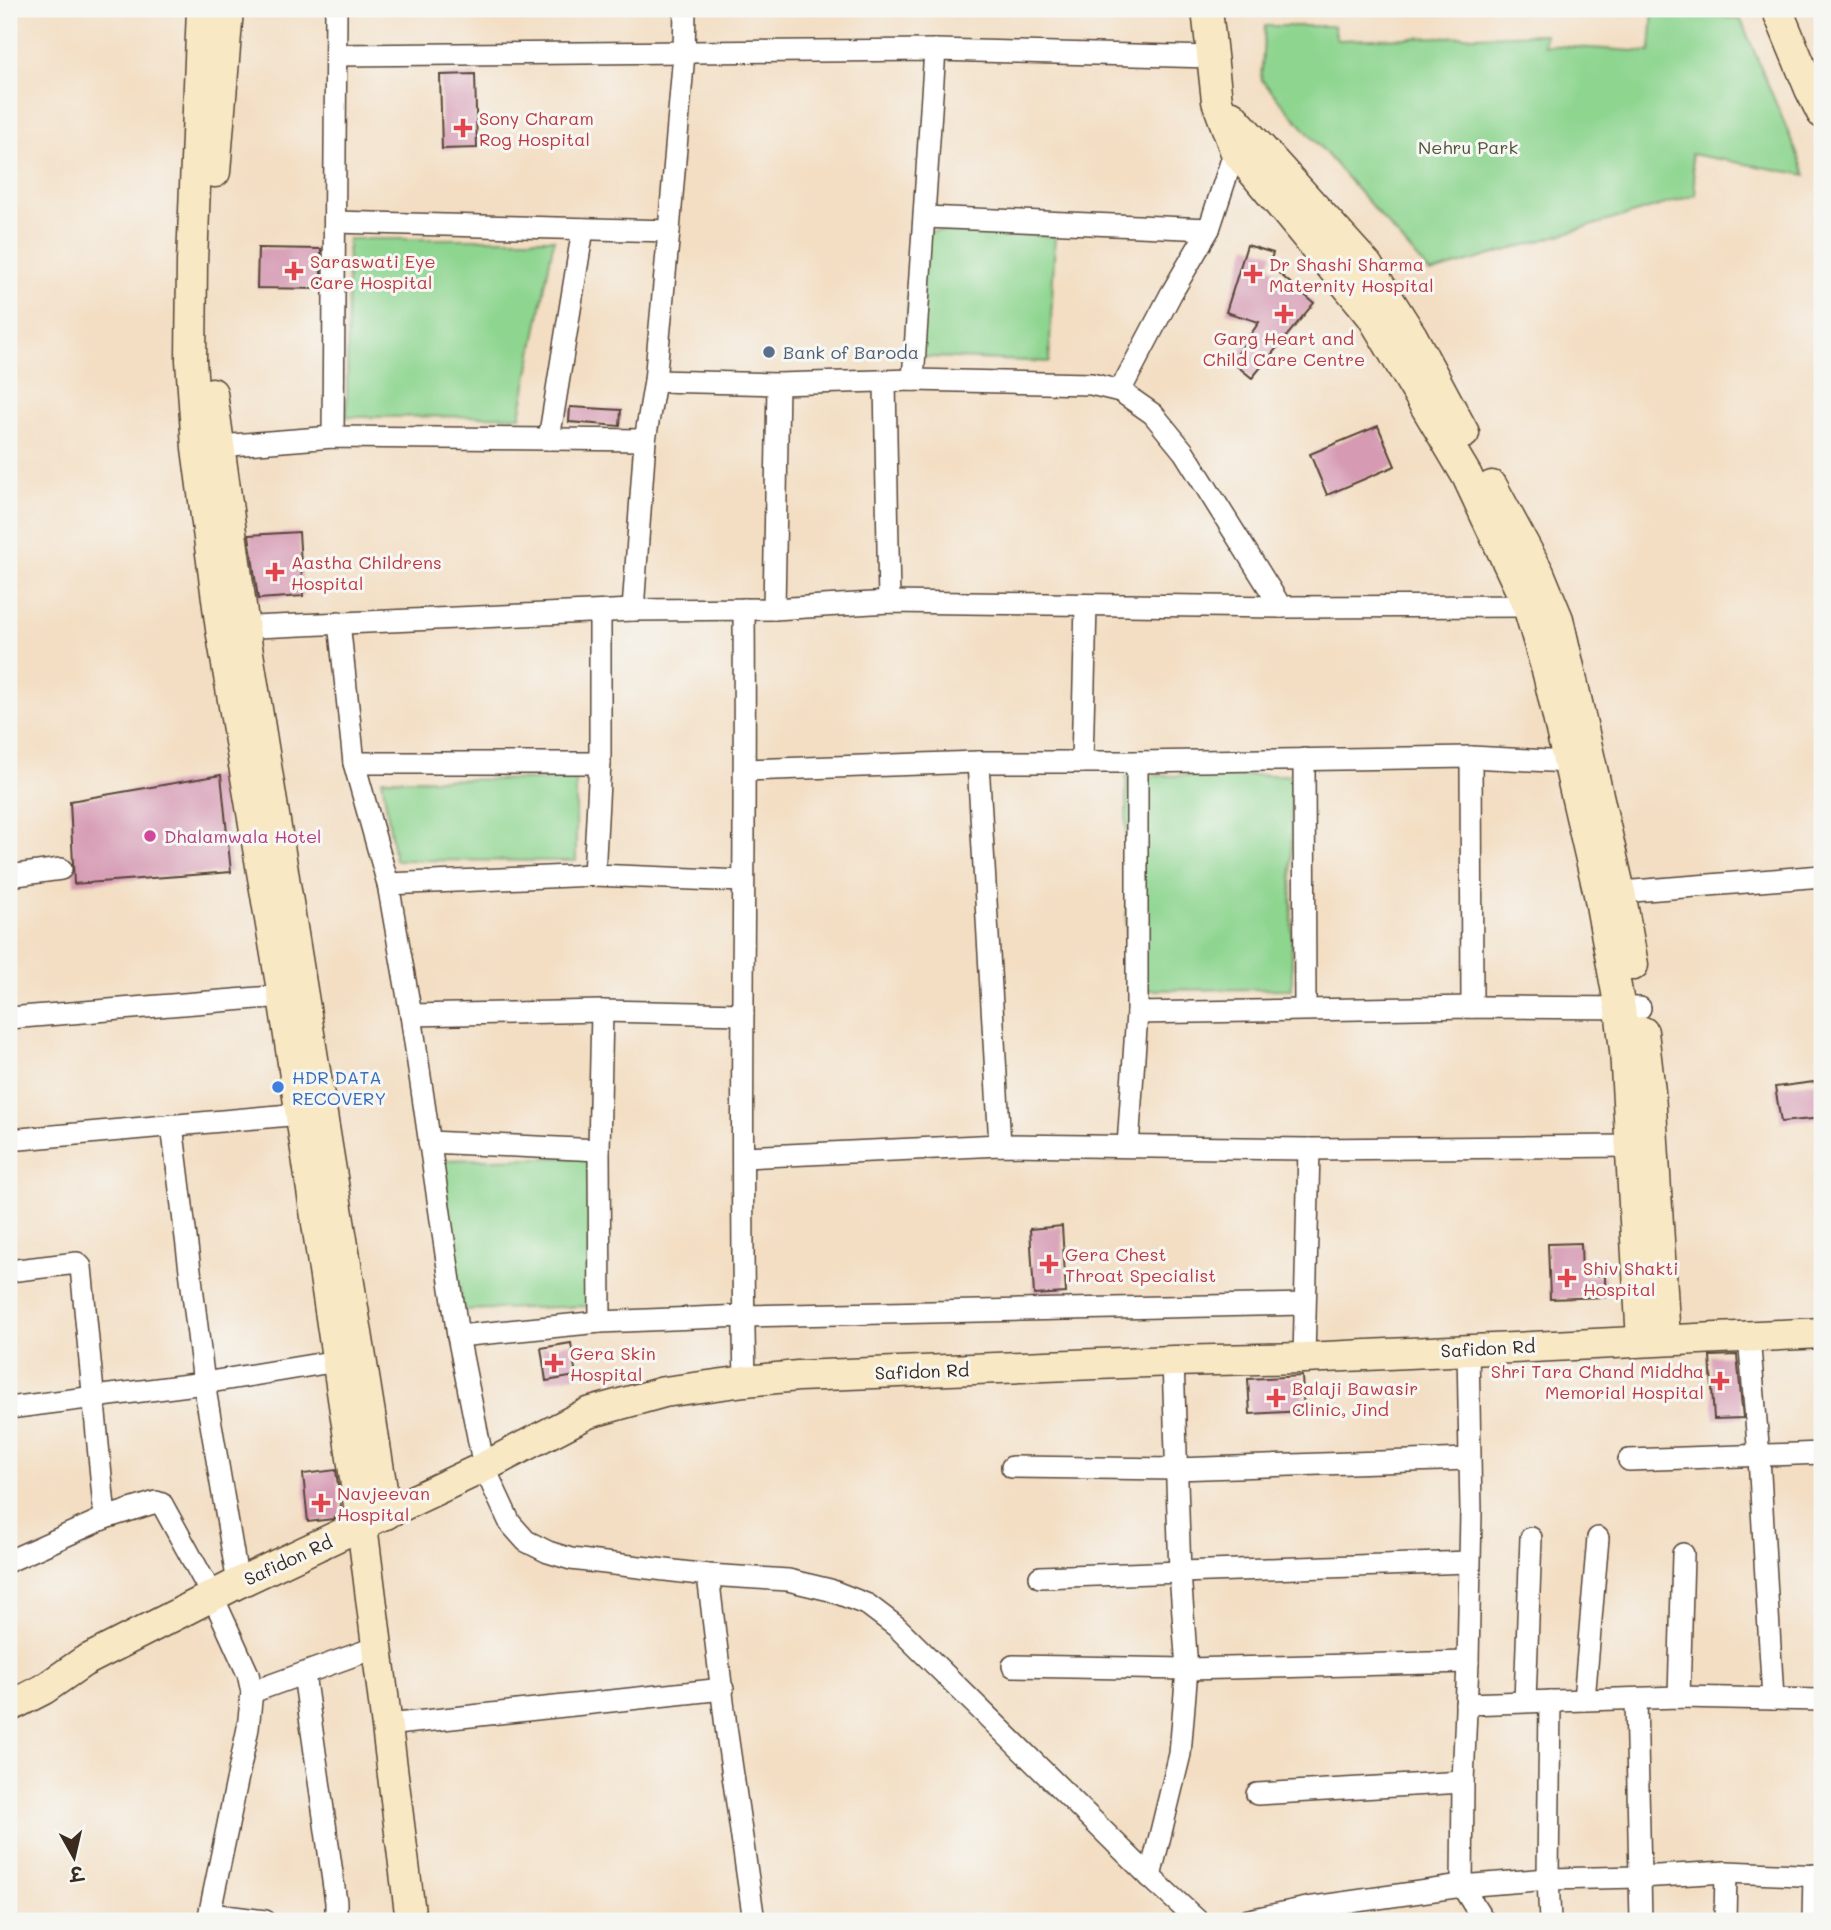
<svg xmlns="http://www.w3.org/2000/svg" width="1831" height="1930" viewBox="0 0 1831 1930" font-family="Mali,'Playpen Sans Deva',sans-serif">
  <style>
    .green { fill: #8ed590; stroke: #648057; stroke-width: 2 }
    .building { fill: #d69ab3 }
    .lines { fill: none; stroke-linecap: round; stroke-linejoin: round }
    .street-casing { stroke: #574537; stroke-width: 24 }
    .secondary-casing { stroke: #574537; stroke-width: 33 }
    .street { stroke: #fff; stroke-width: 21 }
    .secondary { stroke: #f8e8c3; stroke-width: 30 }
    .health-dot { fill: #e0444e; stroke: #f6f6f2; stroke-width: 2.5 }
    .service-dot { fill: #5c6f8a; stroke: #f6f6f2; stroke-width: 2.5 }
    .hotel-dot { fill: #d1479c; stroke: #f6f6f2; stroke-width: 2.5 }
    .shop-dot { fill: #3f7fe0; stroke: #f6f6f2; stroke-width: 2.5 }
    .labels { text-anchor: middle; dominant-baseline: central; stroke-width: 6; stroke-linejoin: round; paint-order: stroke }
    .health-label { font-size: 18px; fill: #be3a42; stroke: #f6f6f2; text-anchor: start }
    .park-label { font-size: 18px; fill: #50553a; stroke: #f6f6f2 }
    .service-label { font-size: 18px; fill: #4e5e75; stroke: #f6f6f2; text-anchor: start }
    .hotel-label { font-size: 18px; fill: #b23c85; stroke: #f6f6f2; text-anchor: start }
    .shop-label { font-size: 18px; fill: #366cbe; stroke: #f6f6f2; text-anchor: start }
    .street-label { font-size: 18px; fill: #3b2a1e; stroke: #f6f6f2 }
  </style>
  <rect width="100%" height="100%" fill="#f6f6f2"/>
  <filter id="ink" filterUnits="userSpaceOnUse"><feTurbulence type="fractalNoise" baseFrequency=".0143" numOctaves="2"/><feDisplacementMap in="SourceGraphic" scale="14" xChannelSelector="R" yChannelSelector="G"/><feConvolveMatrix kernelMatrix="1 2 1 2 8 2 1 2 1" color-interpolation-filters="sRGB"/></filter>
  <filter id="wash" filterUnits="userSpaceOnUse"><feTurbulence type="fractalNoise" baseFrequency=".00686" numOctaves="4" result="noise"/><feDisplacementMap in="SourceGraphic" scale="28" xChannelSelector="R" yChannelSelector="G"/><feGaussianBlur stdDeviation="1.57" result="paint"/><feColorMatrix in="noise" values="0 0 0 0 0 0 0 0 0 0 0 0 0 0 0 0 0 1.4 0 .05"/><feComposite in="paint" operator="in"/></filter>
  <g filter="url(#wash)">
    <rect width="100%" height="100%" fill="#f3dec3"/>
    <!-- green -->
    <g class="green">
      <path d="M1653,9H1672L1741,20L1806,175L1691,154L1696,195L1430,273L1261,79L1265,26H1334L1337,40L1545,34L1544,45L1650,52Z"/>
      <path d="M911,230L1055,236L1049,362L906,356Z"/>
      <path d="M348,239H554L520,416L347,417Z"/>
      <path d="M1291,775L1292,989L1127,990L1126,776Z"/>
      <path d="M382,779L576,780V861L395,860Z"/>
      <path d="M588,1157L591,1306L463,1310L440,1160Z"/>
    </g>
    <g id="blocks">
      <!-- building -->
      <g class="building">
        <path d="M475,74L477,148L442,149L440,75Z"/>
        <path d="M1247,245L1273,253L1269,265L1314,303L1252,378L1232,362L1259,322L1226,312Z"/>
        <path d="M258,248L321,249V289L257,288Z"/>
        <path d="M570,407L621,410L620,426L569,422Z"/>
        <path d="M1378,426L1395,466L1327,495L1310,454Z"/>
        <path d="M299,532L303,596L258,599L249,535Z"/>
        <path d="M221,775L231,872L74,884L70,801Z"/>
        <path d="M1822,1081V1118L1781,1122L1775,1087Z"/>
        <path d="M1062,1226L1066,1293L1034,1295L1030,1229Z"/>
        <path d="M1581,1243L1582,1276L1605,1275V1297L1550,1299L1548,1244Z"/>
        <path d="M571,1343L576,1376L546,1381L541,1348Z"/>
        <path d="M1737,1355L1743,1418L1714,1419L1710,1356Z"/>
        <path d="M1302,1376L1304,1411L1250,1414L1248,1379Z"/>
        <path d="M336,1470L342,1515L333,1519L308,1522L303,1474Z"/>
      </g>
    </g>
  </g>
  <g filter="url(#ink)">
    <use href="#blocks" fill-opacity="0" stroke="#574537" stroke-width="2"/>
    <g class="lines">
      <!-- street casing -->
      <g class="street-casing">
        <g id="street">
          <path d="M336,55L935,50L1211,57"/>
          <path d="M925,217L1209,229"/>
          <path d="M335,222L669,231"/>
          <path d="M913,380L935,50"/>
          <path d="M655,381L778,384L913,380L1091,384L1120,391L1153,414L1184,452L1281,607"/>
          <path d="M885,382L889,602"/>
          <path d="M1120,391L1171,294L1209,229L1235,150"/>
          <path d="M333,437L336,9"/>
          <path d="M549,439L583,229"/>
          <path d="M206,447L333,437L645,440"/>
          <path d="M744,609C746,866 739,1123 745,1381"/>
          <path d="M774,609L778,384"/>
          <path d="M633,610L645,440L655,381L669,231L684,53L685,9"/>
          <path d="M339,622L354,763L388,884L411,1015L458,1336L484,1467L510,1523L526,1541L548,1552L571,1559L708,1575L788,1580L830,1590L868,1605L897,1627L1150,1877L1198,1921"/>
          <path d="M232,628L633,610L774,609L889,602L1281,607L1528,606L1539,603"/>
          <path d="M1471,757L1472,1007"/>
          <path d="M1304,759L1305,1009"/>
          <path d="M978,762L1000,1145"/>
          <path d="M1082,762L1086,605"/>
          <path d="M354,763H600"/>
          <path d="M746,770L978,762H1137L1471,757L1568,762"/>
          <path d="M594,875L600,763V613"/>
          <path d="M9,876L61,869"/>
          <path d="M388,884L594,875L742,881"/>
          <path d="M1608,893L1822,876"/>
          <path d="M1137,1013L1472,1007L1640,1008"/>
          <path d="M411,1015L602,1011L743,1014"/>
          <path d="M9,1018L296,995"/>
          <path d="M172,1125L204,1383L238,1583"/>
          <path d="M9,1140L301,1114"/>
          <path d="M429,1142L599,1150"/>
          <path d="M1128,1146L1137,1013V762"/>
          <path d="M743,1157L1000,1145L1309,1149L1631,1146"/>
          <path d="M9,1271L77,1263L81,1267L105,1518"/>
          <path d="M600,1322L599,1150L602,1011"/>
          <path d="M458,1336L600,1322L743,1316L1304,1304"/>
          <path d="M1749,1336L1759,1457L1773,1699"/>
          <path d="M1468,1349L1471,1512L1468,1662L1463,1782L1462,1886L1484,1921"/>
          <path d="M1304,1358L1309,1149"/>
          <path d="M9,1408L204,1383L337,1361"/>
          <path d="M1629,1460L1822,1453"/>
          <path d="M1012,1467L1176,1469L1469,1459"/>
          <path d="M9,1561L105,1518L156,1502L162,1504L213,1597L248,1674L252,1692L248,1728L208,1921"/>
          <path d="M708,1575L726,1727L754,1921"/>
          <path d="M1040,1577L1469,1562"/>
          <path d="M1013,1666L1187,1669L1468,1662"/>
          <path d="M304,1674L336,1902V1915L333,1921"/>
          <path d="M252,1692L377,1647"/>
          <path d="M1679,1697L1683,1554"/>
          <path d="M1636,1699L1641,1921"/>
          <path d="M1584,1700L1598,1538"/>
          <path d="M1525,1701L1531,1538"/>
          <path d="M1550,1701L1548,1879L1550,1921"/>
          <path d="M1466,1704L1679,1697L1822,1700"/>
          <path d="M387,1725L723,1689"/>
          <path d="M1257,1794L1463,1782"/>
          <path d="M1150,1877L1180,1754L1187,1669L1180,1573L1173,1361"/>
          <path d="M210,1914L265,1921"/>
          <path d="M1244,1921L1307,1908L1462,1886L1548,1879L1640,1877L1726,1872L1822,1876"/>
          <path d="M1725,1921L1726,1872"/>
          <path d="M1813,1921L1814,1875"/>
        </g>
      </g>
      <!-- secondary casing -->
      <g class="secondary-casing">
        <g id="secondary">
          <path d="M202,9L192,262L191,360L197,448L221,629L283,996L362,1525L411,1921"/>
          <path d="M1207,9L1217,101L1235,150L1372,316L1467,476L1528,606L1548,674L1599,894L1620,1009L1625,1050L1642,1341"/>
          <path d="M1777,9L1810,89L1822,113"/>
          <path d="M1232,116L1367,265L1412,336L1464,433"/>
          <path d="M215,172L228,9"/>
          <path d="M212,393L244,628L386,1514"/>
          <path d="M1492,486L1539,573L1558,619L1620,892L1633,965"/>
          <path d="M1643,1032L1650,1092L1665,1340"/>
          <path d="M9,1707L44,1689L83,1662L238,1583L484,1467L588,1413L664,1392L745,1381L798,1376L1173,1361L1304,1358L1822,1333"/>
        </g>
      </g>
      <!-- street -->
      <use href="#street" class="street"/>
      <!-- secondary -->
      <use href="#secondary" class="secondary"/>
    </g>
  </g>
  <!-- markers -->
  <g class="health-dot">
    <path d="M459.5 117.5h7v7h7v7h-7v7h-7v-7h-7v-7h7z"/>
    <path d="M290.5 260.5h7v7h7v7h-7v7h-7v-7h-7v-7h7z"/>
    <path d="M1249.5 263.5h7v7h7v7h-7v7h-7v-7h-7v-7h7z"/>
    <path d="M1280.5 303.5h7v7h7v7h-7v7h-7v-7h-7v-7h7z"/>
    <path d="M271.5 561.5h7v7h7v7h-7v7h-7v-7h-7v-7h7z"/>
    <path d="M1045.5 1253.5h7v7h7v7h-7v7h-7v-7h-7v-7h7z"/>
    <path d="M1563.5 1267.5h7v7h7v7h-7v7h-7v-7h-7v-7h7z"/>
    <path d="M550.5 1352.5h7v7h7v7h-7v7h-7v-7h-7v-7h7z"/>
    <path d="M1716.5 1370.5h7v7h7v7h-7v7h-7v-7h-7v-7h7z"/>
    <path d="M1272.5 1387.5h7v7h7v7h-7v7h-7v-7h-7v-7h7z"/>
    <path d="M317.5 1492.5h7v7h7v7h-7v7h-7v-7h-7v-7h7z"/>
  </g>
  <circle class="service-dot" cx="769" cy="352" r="7"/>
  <circle class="hotel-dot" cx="150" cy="836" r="7"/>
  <circle class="shop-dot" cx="278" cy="1087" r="7"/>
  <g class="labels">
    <!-- health labels -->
    <g class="health-label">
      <text x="479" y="118">Sony Charam<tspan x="479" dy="21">Rog Hospital</tspan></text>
      <text x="310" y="261">Saraswati Eye<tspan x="310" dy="21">Care Hospital</tspan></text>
      <text x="1269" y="264">Dr Shashi Sharma<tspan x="1269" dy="21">Maternity Hospital</tspan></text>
      <text x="1284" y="338" text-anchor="middle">Garg Heart and<tspan x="1284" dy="21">Child Care Centre</tspan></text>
      <text x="291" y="562">Aastha Childrens<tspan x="291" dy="21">Hospital</tspan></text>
      <text x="1065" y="1254">Gera Chest<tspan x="1065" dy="21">Throat Specialist</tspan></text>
      <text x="1583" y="1268">Shiv Shakti<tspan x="1583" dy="21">Hospital</tspan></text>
      <text x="570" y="1353">Gera Skin<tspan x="570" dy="21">Hospital</tspan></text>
      <text x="1704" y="1371" text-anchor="end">Shri Tara Chand Middha<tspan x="1704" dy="21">Memorial Hospital</tspan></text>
      <text x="1292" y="1388">Balaji Bawasir<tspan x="1292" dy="21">Clinic, Jind</tspan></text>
      <text x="337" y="1493">Navjeevan<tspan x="337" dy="21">Hospital</tspan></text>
    </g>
    <!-- park labels -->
    <g class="park-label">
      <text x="1468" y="147">Nehru Park</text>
    </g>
    <!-- service labels -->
    <g class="service-label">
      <text x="783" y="352">Bank of Baroda</text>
    </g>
    <!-- hotel labels -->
    <g class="hotel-label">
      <text x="164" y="836">Dhalamwala Hotel</text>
    </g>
    <!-- shop labels -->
    <g class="shop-label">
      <text x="292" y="1077">HDR DATA<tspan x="292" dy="21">RECOVERY</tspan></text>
    </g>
    <!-- street labels -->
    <g class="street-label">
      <text transform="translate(1488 1348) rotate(-3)">Safidon Rd</text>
      <text transform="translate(922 1371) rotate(-2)">Safidon Rd</text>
      <text transform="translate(288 1560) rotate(-25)">Safidon Rd</text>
    </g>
  </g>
  <!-- margin -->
  <rect width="1831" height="1930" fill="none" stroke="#f6f6f2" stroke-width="35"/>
  <!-- north arrow -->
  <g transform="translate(74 1857) rotate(172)" stroke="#f6f6f2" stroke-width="5" paint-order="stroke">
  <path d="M0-5L12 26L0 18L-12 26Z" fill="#3b2a1e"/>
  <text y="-10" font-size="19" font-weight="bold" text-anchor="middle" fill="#3b2a1e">उ</text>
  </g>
</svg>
